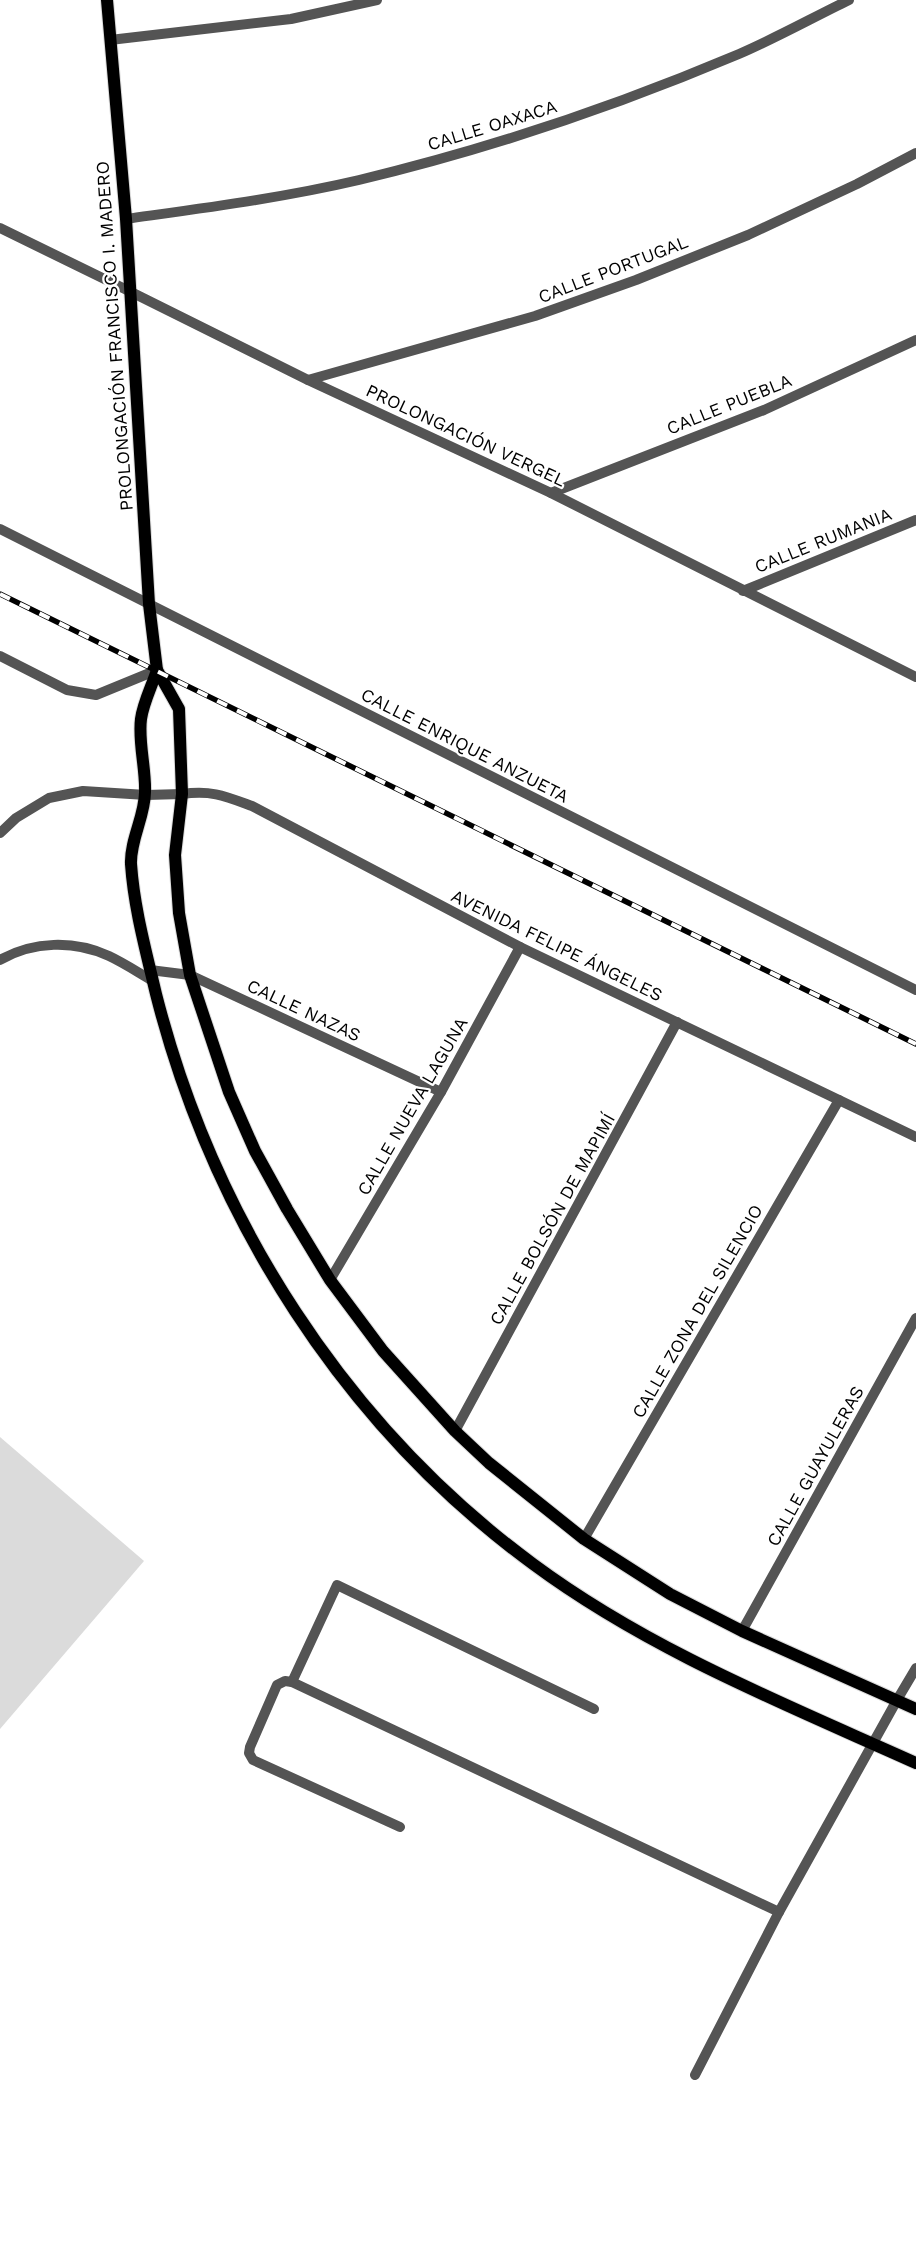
<svg xmlns="http://www.w3.org/2000/svg" width="916" height="2262" viewBox="0 0 916 2262" font-family="'Work Sans',sans-serif">
  <style>
    .green { fill: #dbdbdb }
    .lines { fill: none; stroke-linecap: round; stroke-linejoin: round }
    .primary-casing { stroke: #dbdbdb; stroke-width: 14 }
    .service { stroke: #545454; stroke-width: 10 }
    .minor { stroke: #545454; stroke-width: 10 }
    .tertiary { stroke: #545454; stroke-width: 10 }
    .primary { stroke: #000; stroke-width: 12 }
    .rail-casing { stroke: #000; stroke-width: 5.5 }
    .rail { stroke: #fff; stroke-width: 4; stroke-dasharray: 11; stroke-linecap: butt }
    .labels { text-anchor: middle; dominant-baseline: central; stroke-width: 4.5; stroke-linejoin: round; paint-order: stroke }
    .street-label { font-size: 18px; fill: #000; stroke: #fff }
  </style>
  <rect width="100%" height="100%" fill="#fff"/>
  <!-- green -->
  <path class="green" d="M0,1437L144,1561L0,1729Z"/>
  <g class="lines">
    <!-- primary casing -->
    <g class="primary-casing">
      <g id="primary">
        <path d="M107,0L126,219L149,604L157,670L179,709L182,794L175,855L179,913L190,975L229,1092L255,1151L287,1209L330,1280L383,1351L455,1431L489,1463L584,1539L670,1594L742,1631L916,1709"/>
        <path d="M157,670C152,686 143,703 141,719C138,742 146,769 145,792C145,816 130,840 131,864C134,908 146,951 156,994C213,1219 345,1426 533,1564C649,1650 785,1704 916,1763"/>
      </g>
    </g>
    <!-- service -->
    <g class="service">
      <path d="M0,960C33,941 74,940 109,956C124,963 139,973 153,981"/>
      <path d="M150,970L190,975L441,1092"/>
      <path d="M292,1682L337,1585L594,1709"/>
      <path d="M400,1827L253,1760L249,1753L250,1747L277,1685L285,1681L292,1682L779,1912"/>
      <path d="M695,2075L779,1912L897,1700"/>
    </g>
    <!-- minor -->
    <g class="minor">
      <path d="M110,40L291,19L377,0"/>
      <path d="M126,219C204,208 282,198 359,180C489,149 616,106 739,54C776,38 812,18 849,0"/>
      <path d="M0,228L129,291"/>
      <path d="M308,380L535,316L636,280L748,235L857,184L916,153"/>
      <path d="M551,493L764,410L916,340"/>
      <path d="M0,529L916,990"/>
      <path d="M743,591L916,520"/>
      <path d="M0,656L67,690L96,695L157,670"/>
      <path d="M182,794C212,790 225,796 252,806L520,947L916,1137"/>
      <path d="M330,1280L441,1092L520,947"/>
      <path d="M455,1431L677,1022"/>
      <path d="M584,1539L839,1100"/>
      <path d="M742,1631L916,1318"/>
      <path d="M897,1700L916,1668"/>
    </g>
    <!-- tertiary -->
    <g class="tertiary">
      <path d="M129,291L308,380L551,493L916,677"/>
      <path d="M0,833L16,818L49,798L83,791L146,795L182,794"/>
    </g>
    <!-- primary -->
    <use href="#primary" class="primary"/>
    <!-- rail casing -->
    <g class="rail-casing">
      <path id="rail" d="M0,594L916,1044"/>
    </g>
    <!-- rail -->
    <use href="#rail" class="rail"/>
  </g>
  <g class="labels">
    <!-- street labels -->
    <g class="street-label">
      <text transform="translate(492 125) rotate(-17)">CALLE OAXACA</text>
      <text transform="translate(613 269) rotate(-21)">CALLE PORTUGAL</text>
      <text transform="translate(114 336) rotate(-94)">PROLONGACIÓN FRANCISCO I. MADERO</text>
      <text transform="translate(729 404) rotate(-22)">CALLE PUEBLA</text>
      <text transform="translate(466 435) rotate(25)">PROLONGACIÓN VERGEL</text>
      <text transform="translate(823 540) rotate(-22)">CALLE RUMANIA</text>
      <text transform="translate(465 745) rotate(27)">CALLE ENRIQUE ANZUETA</text>
      <text transform="translate(557 945) rotate(26)">AVENIDA FELIPE ÁNGELES</text>
      <text transform="translate(304 1010) rotate(25)">CALLE NAZAS</text>
      <text transform="translate(412 1106) rotate(-60)">CALLE NUEVA LAGUNA</text>
      <text transform="translate(552 1219) rotate(-61)">CALLE BOLSÓN DE MAPIMÍ</text>
      <text transform="translate(697 1311) rotate(-60)">CALLE ZONA DEL SILENCIO</text>
      <text transform="translate(815 1466) rotate(-61)">CALLE GUAYULERAS</text>
    </g>
  </g>
</svg>
